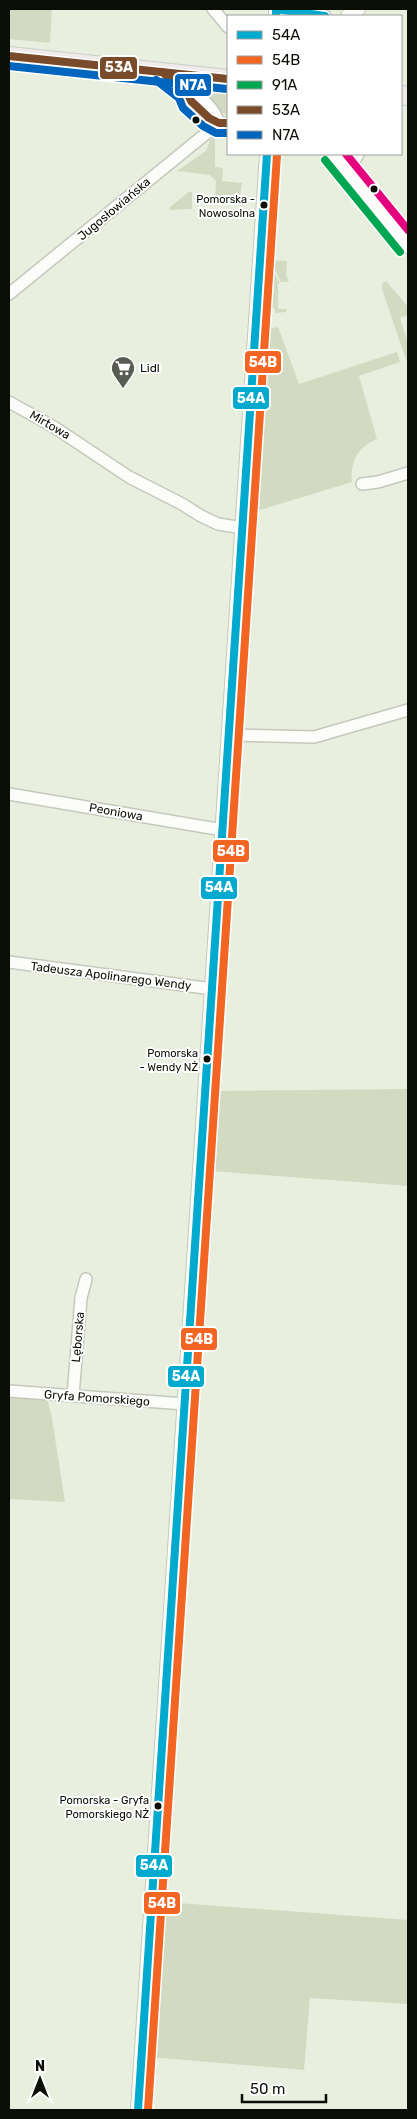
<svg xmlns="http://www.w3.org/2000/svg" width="417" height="2119" viewBox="0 0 417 2119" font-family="Rubik,sans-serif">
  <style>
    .green { fill: #d2dac2 }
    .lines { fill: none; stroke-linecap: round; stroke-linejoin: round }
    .minor-casing { stroke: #c5c9bc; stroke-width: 14 }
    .tertiary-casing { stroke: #c5c9bc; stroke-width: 16 }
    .primary-casing { stroke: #cbcec6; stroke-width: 20 }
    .minor { stroke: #fcfdfa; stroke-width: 11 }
    .tertiary { stroke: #fcfdfa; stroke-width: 14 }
    .primary { stroke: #efebea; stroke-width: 18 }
    .bus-1-casing { stroke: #fff; stroke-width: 11 }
    .bus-2-casing { stroke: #fff; stroke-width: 11 }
    .bus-3-casing { stroke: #fff; stroke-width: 11 }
    .bus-4-casing { stroke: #fff; stroke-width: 11 }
    .bus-5-casing { stroke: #fff; stroke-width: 11 }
    .bus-6-casing { stroke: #fff; stroke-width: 11 }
    .bus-1 { stroke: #00a9ce; stroke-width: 8 }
    .bus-2 { stroke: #f26522; stroke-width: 8 }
    .bus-3 { stroke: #00a651; stroke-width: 8 }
    .bus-4 { stroke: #7a4b2a; stroke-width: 8 }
    .bus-5 { stroke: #0065bd; stroke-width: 8 }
    .bus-6 { stroke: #e5007d; stroke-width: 8 }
    .bus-dot { fill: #0b0e05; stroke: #fff; stroke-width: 2 }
    .labels { text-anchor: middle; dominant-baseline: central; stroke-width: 4; stroke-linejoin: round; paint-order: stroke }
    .bus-label { font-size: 11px; fill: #0b0e05; stroke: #fff; text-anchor: end }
    .street-label { font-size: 12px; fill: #0b0e05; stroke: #fff }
    .poi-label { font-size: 12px; fill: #0b0e05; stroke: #fff; text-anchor: start }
    .line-badge { stroke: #fff; stroke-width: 2 }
    .badge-label { font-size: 14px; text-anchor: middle; font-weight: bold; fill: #fff }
  </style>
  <rect width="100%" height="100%" fill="#e9efde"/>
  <!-- green -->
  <g class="green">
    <path d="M9,9H52L50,43L9,39Z"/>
    <path d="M216,86L228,87V117L207,99Z"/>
    <path d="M215,138V167L223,168L222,181L242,183L239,203L215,200L216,181L210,175L177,171L206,151L210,140Z"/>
    <path d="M190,191L192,193V209L169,210L170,207Z"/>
    <path d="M270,260L287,261L286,275L289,282H281Z"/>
    <path d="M267,261L280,283L278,284V309H286V312L275,313V309L267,305L265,297Z"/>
    <path d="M386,281L408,307V315L400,318L408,343V360H406L382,289V284Z"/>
    <path d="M278,327L299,384L397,352L400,362L359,376L377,439C358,447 350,461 352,482L260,510L254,501L264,334L269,329Z"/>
    <path d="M408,1089V1186L211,1171L218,1091Z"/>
    <path d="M9,1396L47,1398L52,1418L65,1502L9,1499Z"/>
    <path d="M167,1859L165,1902L408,1920V2004L310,1998L304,2070L149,2057L162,1861Z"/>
  </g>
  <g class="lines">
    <!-- minor casing -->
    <g class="minor-casing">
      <g id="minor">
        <path d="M213,9L228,27"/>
        <path d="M276,9L325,16"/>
        <path d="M163,73L187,92L191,101L209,118L219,123H228"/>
        <path d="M187,92C202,96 214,108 219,123"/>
        <path d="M349,173L358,154"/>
        <path d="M9,294L219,123"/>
        <path d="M9,402L54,427L129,477L182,504L201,516L218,524L243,528"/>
        <path d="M362,484L378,482L408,473"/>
        <path d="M230,735L314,737L408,710"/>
        <path d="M9,794L223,830"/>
        <path d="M9,962L213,989"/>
        <path d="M9,1391L185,1404"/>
        <path d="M73,1396L81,1298L86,1279"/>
      </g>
    </g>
    <!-- tertiary casing -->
    <g class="tertiary-casing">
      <g id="tertiary">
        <path d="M276,16V9"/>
        <path d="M348,16L358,9"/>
        <path d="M333,154L408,246"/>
        <path d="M138,2110L267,154"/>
      </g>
    </g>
    <!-- primary casing -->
    <g class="primary-casing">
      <g id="primary">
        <path d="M9,56L228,79"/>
        <path d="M401,95L408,96"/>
      </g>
    </g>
    <!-- minor -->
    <use href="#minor" class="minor"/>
    <!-- tertiary -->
    <use href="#tertiary" class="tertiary"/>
    <!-- primary -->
    <use href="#primary" class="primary"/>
    <!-- bus-1 casing -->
    <g class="bus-1-casing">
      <g id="bus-1">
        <path d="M276,16V9L325,16"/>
        <path d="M138,2110L267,154"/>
      </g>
    </g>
    <!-- bus-2 casing -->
    <g class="bus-2-casing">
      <path id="bus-2" d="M148,2110L277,155"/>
    </g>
    <!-- bus-3 casing -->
    <g class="bus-3-casing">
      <path id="bus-3" d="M325,160L400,252"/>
    </g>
    <!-- bus-4 casing -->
    <g class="bus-4-casing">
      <g id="bus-4">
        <path d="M9,56L228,79"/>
        <path d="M162,72L187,92L191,101L209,118L219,123H228"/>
      </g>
    </g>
    <!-- bus-5 casing -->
    <g class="bus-5-casing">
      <g id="bus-5">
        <path d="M9,66L227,89"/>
        <path d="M156,80L179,98L183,108L203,126L216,133H228"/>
      </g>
    </g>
    <!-- bus-6 casing -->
    <g class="bus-6-casing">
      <path id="bus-6" d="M346,154L408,230"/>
    </g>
    <!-- bus-1 -->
    <use href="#bus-1" class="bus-1"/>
    <!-- bus-2 -->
    <use href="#bus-2" class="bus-2"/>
    <!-- bus-3 -->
    <use href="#bus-3" class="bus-3"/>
    <!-- bus-4 -->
    <use href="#bus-4" class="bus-4"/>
    <!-- bus-5 -->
    <use href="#bus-5" class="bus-5"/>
    <!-- bus-6 -->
    <use href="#bus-6" class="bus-6"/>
  </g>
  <!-- icons -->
  <defs>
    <g id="supermarket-pin" transform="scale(1.25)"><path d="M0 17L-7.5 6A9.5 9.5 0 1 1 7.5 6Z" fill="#595d51" stroke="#fff"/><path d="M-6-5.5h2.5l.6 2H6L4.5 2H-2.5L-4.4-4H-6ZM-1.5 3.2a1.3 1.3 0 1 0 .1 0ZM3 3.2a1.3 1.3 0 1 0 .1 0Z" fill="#fff"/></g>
  </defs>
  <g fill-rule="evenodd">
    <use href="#supermarket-pin" x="123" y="368"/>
  </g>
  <!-- markers -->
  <g class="bus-dot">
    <circle cx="196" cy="120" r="4.5"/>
    <circle cx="374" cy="189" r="4.5"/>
    <circle cx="264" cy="205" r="4.5"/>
    <circle cx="207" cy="1059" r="4.5"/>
    <circle cx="158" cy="1806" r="4.5"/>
  </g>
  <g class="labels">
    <!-- bus labels -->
    <g class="bus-label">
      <text x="255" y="199">Pomorska -<tspan x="255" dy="14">Nowosolna</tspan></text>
      <text x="198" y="1053">Pomorska<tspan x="198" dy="14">- Wendy NŻ</tspan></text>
      <text x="149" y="1800">Pomorska - Gryfa<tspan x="149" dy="14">Pomorskiego NŻ</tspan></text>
    </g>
    <!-- street labels -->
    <g class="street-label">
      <text transform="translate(114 209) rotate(-40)">Jugosłowiańska</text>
      <text transform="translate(50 425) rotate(30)">Mirtowa</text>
      <text transform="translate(116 812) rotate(10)">Peoniowa</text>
      <text transform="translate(111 976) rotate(7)">Tadeusza Apolinarego Wendy</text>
      <text transform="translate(78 1337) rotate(-85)">Lęborska</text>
      <text transform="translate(97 1398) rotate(4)">Gryfa Pomorskiego</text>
    </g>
    <!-- poi labels -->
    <g class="poi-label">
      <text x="140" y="368">Lidl</text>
    </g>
  </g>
  <g class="line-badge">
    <rect x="99" y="56" width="39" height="24" rx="5" fill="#7a4b2a"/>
    <rect x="174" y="73" width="38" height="24" rx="5" fill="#0065bd"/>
    <rect x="244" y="350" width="38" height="24" rx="5" fill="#f26522"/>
    <rect x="232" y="386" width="38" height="24" rx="5" fill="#00a9ce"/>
    <rect x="212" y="839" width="38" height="24" rx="5" fill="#f26522"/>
    <rect x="200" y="876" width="38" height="24" rx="5" fill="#00a9ce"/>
    <rect x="180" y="1327" width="38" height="24" rx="5" fill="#f26522"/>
    <rect x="167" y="1365" width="38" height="23" rx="5" fill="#00a9ce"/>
    <rect x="135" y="1854" width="38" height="24" rx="5" fill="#00a9ce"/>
    <rect x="143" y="1891" width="38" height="24" rx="5" fill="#f26522"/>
  </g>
  <g class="badge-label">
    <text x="119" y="72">53A</text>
    <text x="193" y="90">N7A</text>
    <text x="263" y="367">54B</text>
    <text x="251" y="403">54A</text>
    <text x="231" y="856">54B</text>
    <text x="219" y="892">54A</text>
    <text x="199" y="1344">54B</text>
    <text x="186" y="1381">54A</text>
    <text x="154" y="1870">54A</text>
    <text x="162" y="1908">54B</text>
  </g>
  <!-- border -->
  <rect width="417" height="2119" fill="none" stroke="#0b0e05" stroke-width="20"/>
  <!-- legend -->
  <rect x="227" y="15" width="175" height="140" fill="#ffffff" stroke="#9d9f9b"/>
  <rect x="237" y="31" width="25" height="8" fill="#00a9ce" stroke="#9d9f9b"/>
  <text x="272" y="40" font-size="15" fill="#0b0e05">54A</text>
  <rect x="237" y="56" width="25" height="8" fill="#f26522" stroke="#9d9f9b"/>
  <text x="272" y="65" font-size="15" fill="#0b0e05">54B</text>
  <rect x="237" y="81" width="25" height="8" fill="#00a651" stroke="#9d9f9b"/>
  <text x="272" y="90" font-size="15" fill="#0b0e05">91A</text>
  <rect x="237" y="106" width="25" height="8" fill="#7a4b2a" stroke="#9d9f9b"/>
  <text x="272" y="115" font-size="15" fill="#0b0e05">53A</text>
  <rect x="237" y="131" width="25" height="8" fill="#0065bd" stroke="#9d9f9b"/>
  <text x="272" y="140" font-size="15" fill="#0b0e05">N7A</text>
  <!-- north arrow -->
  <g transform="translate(40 2079)" stroke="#ffffff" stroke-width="4" paint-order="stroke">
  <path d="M0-4L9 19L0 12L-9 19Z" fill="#0b0e05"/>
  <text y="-8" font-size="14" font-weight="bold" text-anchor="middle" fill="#0b0e05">N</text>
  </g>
  <!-- scale -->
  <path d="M242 2094v8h84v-8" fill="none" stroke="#0b0e05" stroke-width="2.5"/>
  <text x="250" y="2094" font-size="15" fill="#0b0e05" stroke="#ffffff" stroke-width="4" paint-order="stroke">50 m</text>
</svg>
